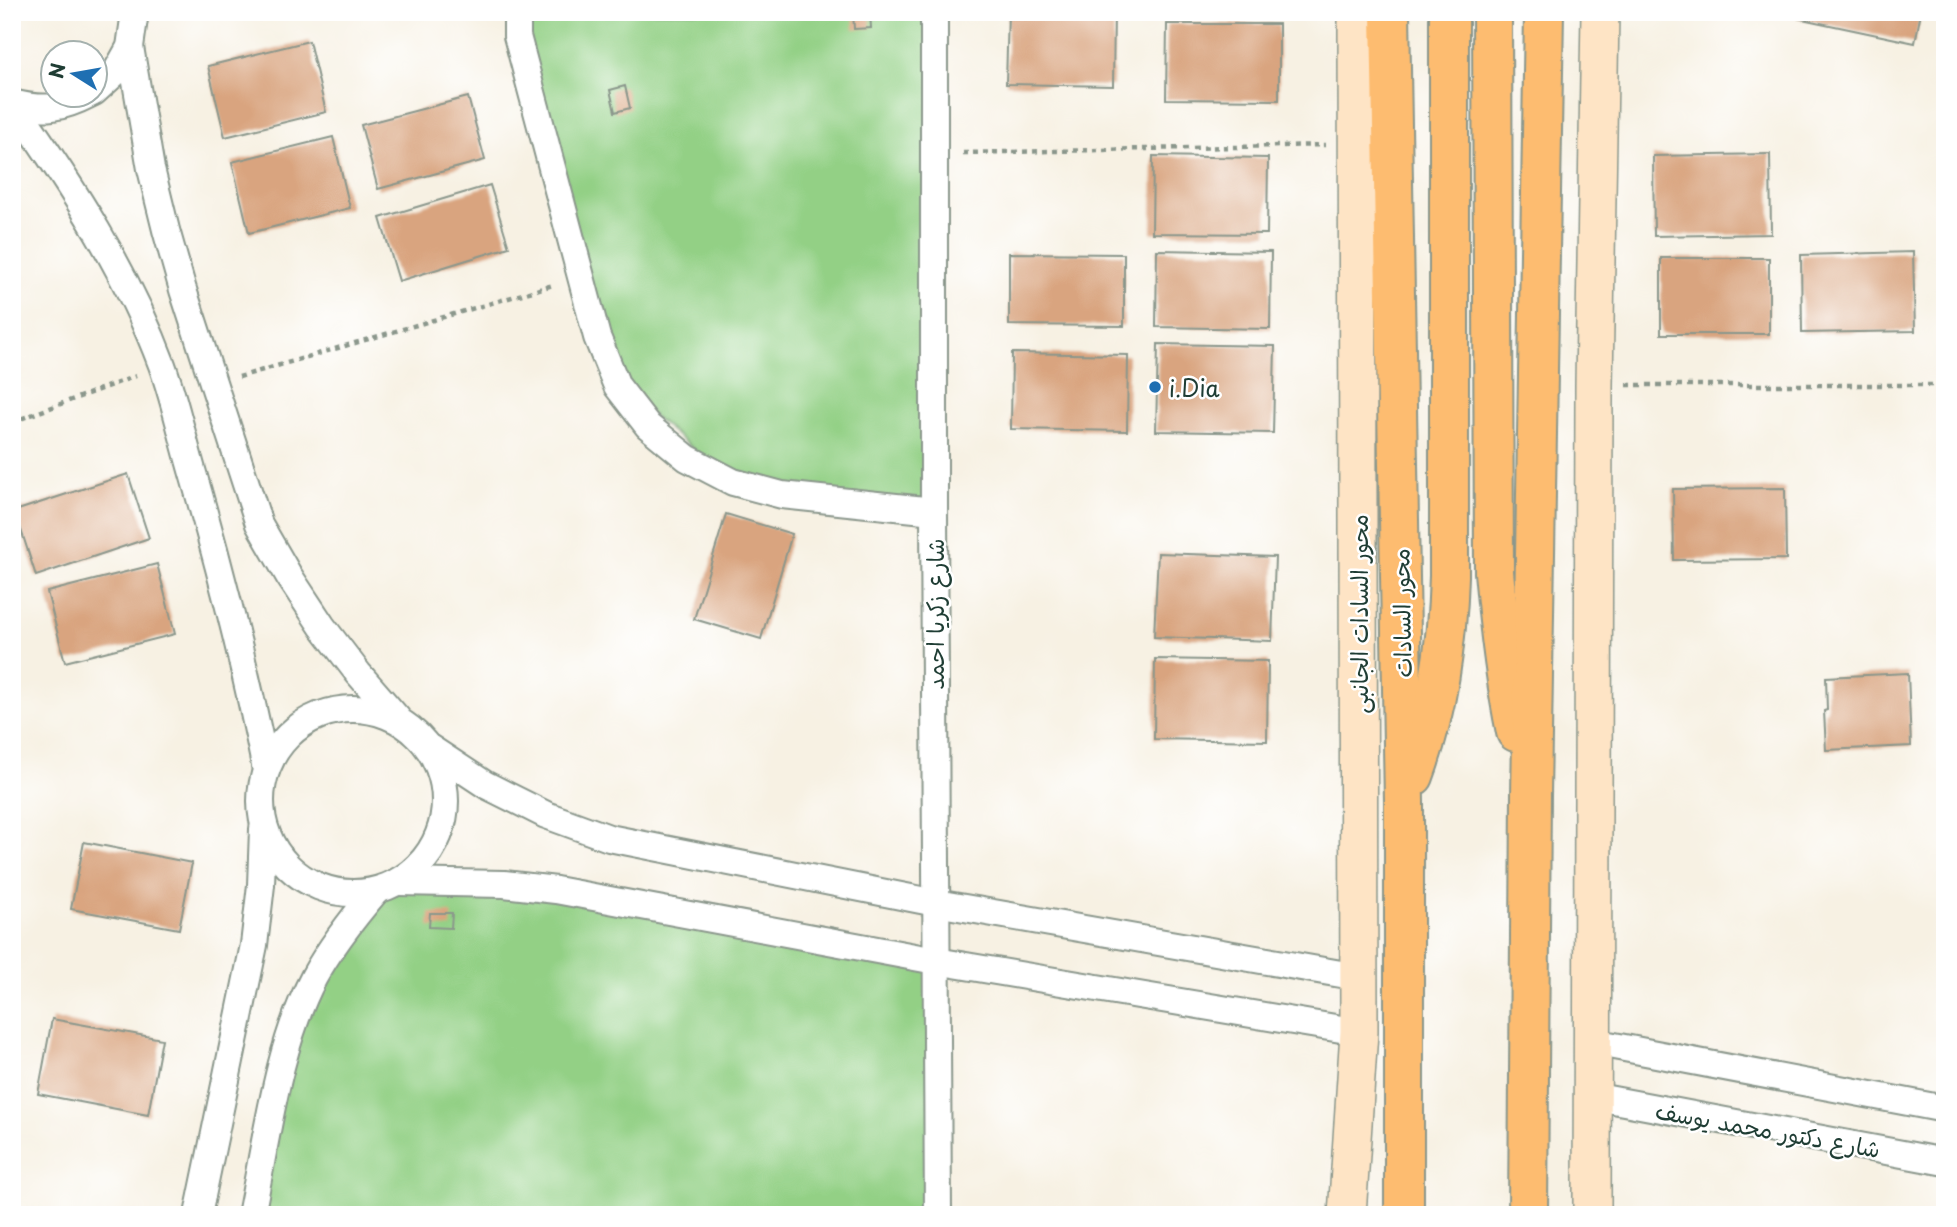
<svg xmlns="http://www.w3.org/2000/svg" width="1957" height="1227" viewBox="0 0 1957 1227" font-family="'Playpen Sans','Playpen Sans Arabic',sans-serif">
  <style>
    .green { fill: #93d085; stroke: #59865c; stroke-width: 2 }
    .building { fill: #d9a47f }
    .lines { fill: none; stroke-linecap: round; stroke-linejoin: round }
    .street-casing { stroke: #8b978c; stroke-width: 30 }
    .secondary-casing { stroke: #8b978c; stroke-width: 40 }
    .primary-casing { stroke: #8b978c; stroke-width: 42 }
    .path { stroke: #8b978c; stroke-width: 4.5; stroke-dasharray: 5 5; stroke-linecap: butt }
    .street { stroke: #fff; stroke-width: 26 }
    .secondary { stroke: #fee4c5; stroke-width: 37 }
    .primary { stroke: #fdbc6f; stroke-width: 38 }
    .poi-dot { fill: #1f6fb2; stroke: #fff; stroke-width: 2.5 }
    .labels { text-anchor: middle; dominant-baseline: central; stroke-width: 5; stroke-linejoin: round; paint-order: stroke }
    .poi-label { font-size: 23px; fill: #1f3d34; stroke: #fff; text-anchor: start }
    .street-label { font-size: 23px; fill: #1f3d34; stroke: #fff }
  </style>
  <rect width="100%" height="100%" fill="#fff"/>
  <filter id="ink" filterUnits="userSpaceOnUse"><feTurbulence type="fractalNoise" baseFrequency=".0143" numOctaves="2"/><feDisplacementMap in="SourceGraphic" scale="14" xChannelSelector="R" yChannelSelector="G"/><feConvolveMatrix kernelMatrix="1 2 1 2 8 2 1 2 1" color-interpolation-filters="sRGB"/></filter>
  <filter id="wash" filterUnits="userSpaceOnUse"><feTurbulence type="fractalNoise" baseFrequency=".00686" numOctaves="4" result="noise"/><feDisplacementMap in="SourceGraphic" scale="28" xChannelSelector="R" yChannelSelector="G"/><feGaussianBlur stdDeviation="1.57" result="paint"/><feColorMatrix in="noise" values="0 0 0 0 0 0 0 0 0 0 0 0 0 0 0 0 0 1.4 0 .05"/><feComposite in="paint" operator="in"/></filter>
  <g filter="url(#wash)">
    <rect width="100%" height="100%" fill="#f7f1e3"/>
    <!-- green -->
    <g class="green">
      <path d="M517,12H934V511L733,482L617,386Z"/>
      <path d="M452,882L936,961L938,1215H251L292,1027L376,891Z"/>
    </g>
    <g id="blocks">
      <!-- building -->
      <g class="building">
        <path d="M853,12H870L871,28L854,29Z"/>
        <path d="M1008,12H1114L1113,86L1006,84Z"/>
        <path d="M1798,12H1921L1915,43L1797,18Z"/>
        <path d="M1167,24H1279V100L1166,99Z"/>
        <path d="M309,41L326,112L225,137L208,66Z"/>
        <path d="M625,86L630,108L615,112L610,90Z"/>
        <path d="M468,97L485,160L378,189L361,125Z"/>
        <path d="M333,137L350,208L249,233L232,162Z"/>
        <path d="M1770,154L1771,234L1654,236L1653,156Z"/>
        <path d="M1153,156L1268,158L1267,234L1152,233Z"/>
        <path d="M490,185L509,247L399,281L380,218Z"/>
        <path d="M1157,250L1271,252L1270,329L1156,327Z"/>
        <path d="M1913,252L1915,331L1802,333L1801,255Z"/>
        <path d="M1009,253L1124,254V326L1009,325Z"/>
        <rect x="1661" y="258" width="108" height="76"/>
        <path d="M1158,344L1275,346L1273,433L1156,431Z"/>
        <path d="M1012,353L1128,355L1127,431L1011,429Z"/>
        <path d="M128,474L149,538L36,576L15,511Z"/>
        <path d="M1785,488L1786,559L1674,560L1673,489Z"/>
        <path d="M726,514L792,534L761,639L694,619Z"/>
        <path d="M1158,553L1275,557L1272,641L1154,637Z"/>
        <path d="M157,564L175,634L65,662L47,592Z"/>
        <path d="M1155,659L1268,661L1267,741L1154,739Z"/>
        <path d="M1908,673L1911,746L1826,750L1824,711L1827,710L1826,677Z"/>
        <path d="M84,842L192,863L179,929L71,909Z"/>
        <path d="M430,913H452L451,928L429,927Z"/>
        <path d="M52,1019L162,1039L148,1115L38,1094Z"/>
      </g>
    </g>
  </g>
  <g filter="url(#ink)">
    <use href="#blocks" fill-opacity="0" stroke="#8b978c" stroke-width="2"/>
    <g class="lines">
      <!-- street casing -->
      <g class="street-casing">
        <g id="street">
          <path d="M517,12V36L597,337L617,386L648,426L687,458L733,482L782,495L934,511"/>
          <path d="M934,12V511L938,1215"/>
          <path d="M130,47L151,169L166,230L183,290L259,524L289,576L322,626L358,673L398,719"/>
          <path d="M94,92L116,72L130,47L135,12"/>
          <path d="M12,103C44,111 61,109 90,94"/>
          <path d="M14,104C71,185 127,271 162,365C175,401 183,440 194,477C222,575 246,670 266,770"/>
          <circle cx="353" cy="801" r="92"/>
          <path d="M430,748L486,785L546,815L609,838L936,903L1358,977"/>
          <path d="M398,882L504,884L556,890L936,961L1359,1032"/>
          <path d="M1593,1042L1945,1109"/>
          <path d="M1592,1096L1945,1162"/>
          <path d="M198,1215L254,945L261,885L263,829"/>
          <path d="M251,1215C267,1138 277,1047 314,977C331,946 353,918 376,891"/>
        </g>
      </g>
      <!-- secondary casing -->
      <g class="secondary-casing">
        <g id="secondary">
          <path d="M1347,1215L1359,1032L1357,12"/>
          <path d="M1592,1215L1594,385L1600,12"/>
        </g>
      </g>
      <!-- primary casing -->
      <g class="primary-casing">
        <g id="primary">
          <path d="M1390,12L1404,802V1215"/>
          <path d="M1492,12L1494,572C1499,626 1505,679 1516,732"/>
          <path d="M1414,776C1438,711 1447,645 1449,576V12"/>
          <path d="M1528,1215L1531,795L1544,12"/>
        </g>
      </g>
      <!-- path -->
      <g class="path">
        <path d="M963,153L1325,145"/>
        <path d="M239,377L553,285"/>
        <path d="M1627,385H1945"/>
        <path d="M12,422L136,376"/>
      </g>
      <!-- street -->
      <use href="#street" class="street"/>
      <!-- secondary -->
      <use href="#secondary" class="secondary"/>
      <!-- primary -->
      <use href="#primary" class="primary"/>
    </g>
  </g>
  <!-- markers -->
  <circle class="poi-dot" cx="1155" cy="387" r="7"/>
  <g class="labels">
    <!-- poi labels -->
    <g class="poi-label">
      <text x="1169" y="387">i.Dia</text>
    </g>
    <!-- street labels -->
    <g class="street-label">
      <text transform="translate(1401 613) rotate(-91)">محور السادات</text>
      <text transform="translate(934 614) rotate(-90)">شارع زكريا احمد</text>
      <text transform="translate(1358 614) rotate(-90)">محور السادات الجانبى</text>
      <text transform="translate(1768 1129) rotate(10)">شارع دكتور محمد يوسف</text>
    </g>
  </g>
  <!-- margin -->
  <rect width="1957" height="1227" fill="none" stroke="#fff" stroke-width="42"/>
  <!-- north arrow -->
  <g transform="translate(74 74) rotate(281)"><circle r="33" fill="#ffffff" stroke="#a5b1ae" stroke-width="2"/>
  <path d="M0-5L12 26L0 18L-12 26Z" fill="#1f6fb2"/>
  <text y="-10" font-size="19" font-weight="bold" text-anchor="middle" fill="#1f3d34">N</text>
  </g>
</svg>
